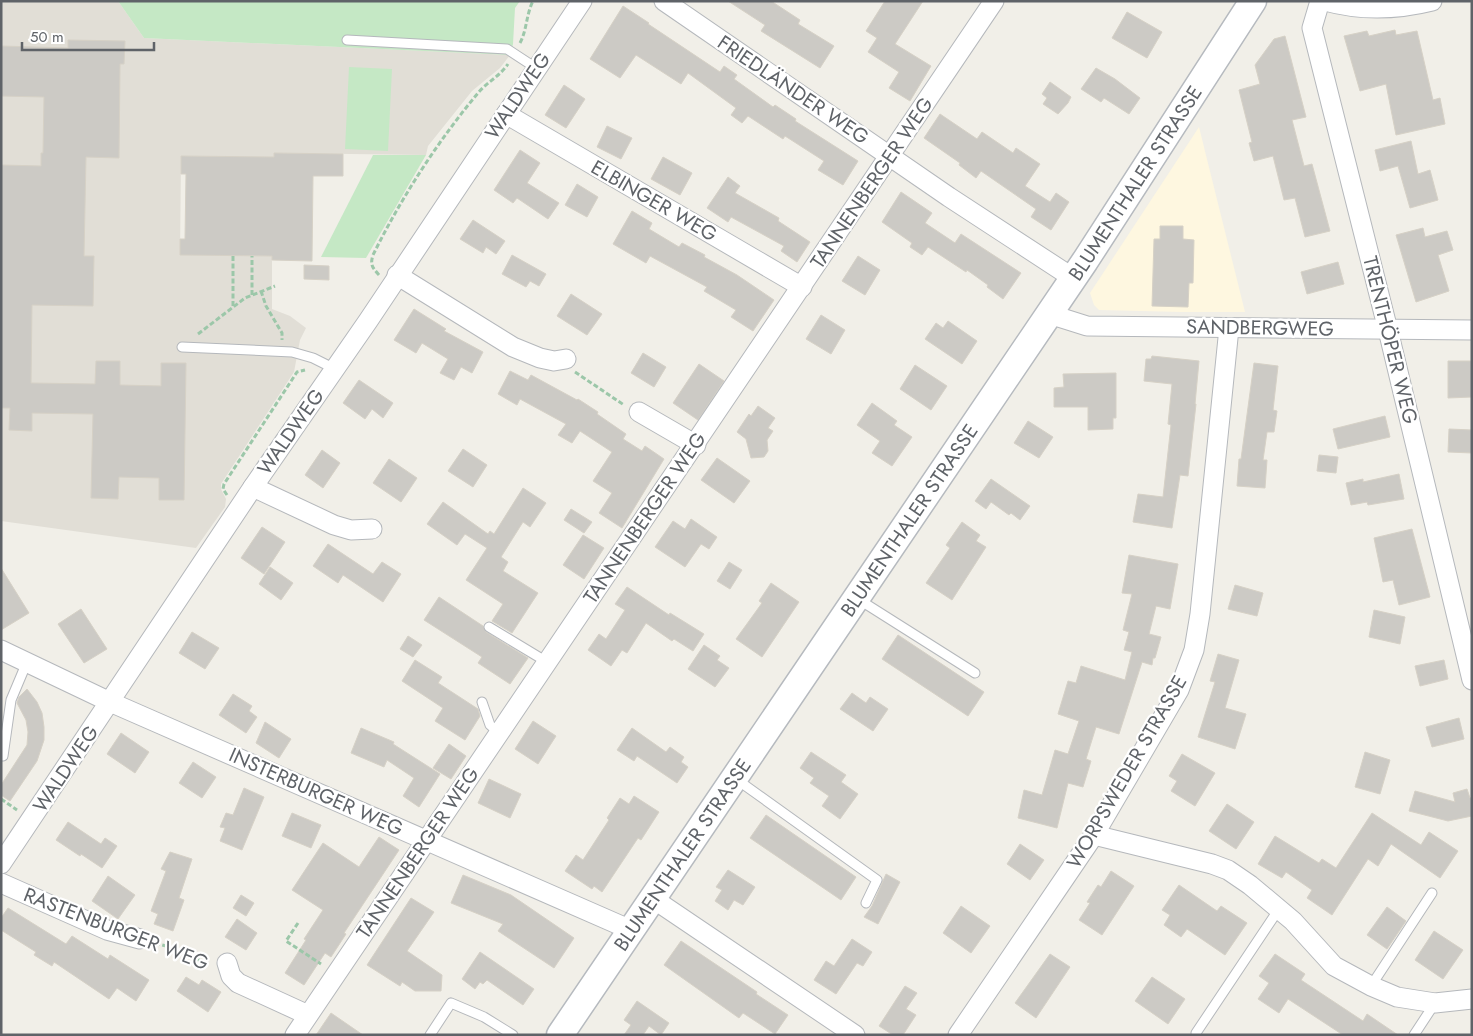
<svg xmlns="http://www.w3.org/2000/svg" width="1473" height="1036" viewBox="0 0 1473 1036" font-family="Jost,sans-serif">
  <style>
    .commercial { fill: #fef7e0 }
    .education { fill: #e1ded6 }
    .green { fill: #c5e8c5 }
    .building { fill: #cccac5; stroke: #d6d1c6 }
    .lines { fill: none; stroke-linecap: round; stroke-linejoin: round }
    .service-casing { stroke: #b5b8bc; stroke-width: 11 }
    .minor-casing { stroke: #b5b8bc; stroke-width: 21 }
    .secondary-casing { stroke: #b6babf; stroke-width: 29 }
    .path { stroke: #9cc7a9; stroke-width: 3; stroke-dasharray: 5 2.5; stroke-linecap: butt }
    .service { stroke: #fff; stroke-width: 9 }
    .minor { stroke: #fff; stroke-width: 19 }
    .secondary { stroke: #fff; stroke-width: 26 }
    .labels { text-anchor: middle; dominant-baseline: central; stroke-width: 4.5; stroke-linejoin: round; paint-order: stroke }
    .street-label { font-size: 20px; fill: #5f6368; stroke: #fff }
  </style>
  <rect width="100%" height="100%" fill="#f1efe8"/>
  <!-- commercial -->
  <path class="commercial" d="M1199,127L1245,312H1182L1099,310L1094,305L1090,293Z"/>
  <!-- education -->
  <path class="education" d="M1,1H118L144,38L510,55L500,68L472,91L428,146L426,155L275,153L274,157L181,156L180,255L272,256V309L290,316L306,328L300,340L294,372L221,484V489L226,499L225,507L196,548L1,521Z"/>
  <!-- green -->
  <g class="green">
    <path d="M118,1H520L515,8L513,44L510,55L144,38Z"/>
    <path d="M349,67L392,69L388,151L345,149Z"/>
    <path d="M373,155H426L366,258L321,257Z"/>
  </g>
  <!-- building -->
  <g class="building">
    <path d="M728,1H771L800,20L798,24L834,46L820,68L761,31L765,25Z"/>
    <path d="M885,1H923L895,44L931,66L910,101L889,88L899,72L868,52L877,38L866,31Z"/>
    <path d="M623,6L649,23L648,24L720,72L724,66L737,75L734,79L773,107L775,105L796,119L795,121L858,161L843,185L818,170L824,161L785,136L783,139L748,116L742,123L731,115L736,108L688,73L681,84L636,55L620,78L590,59Z"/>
    <path d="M1127,12L1162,32L1147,58L1112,38Z"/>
    <path d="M1395,30L1396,35L1417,31L1433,100L1440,98L1445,124L1396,135L1386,84L1360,91L1344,36L1367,31L1369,36Z"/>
    <path d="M1285,36L1306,117L1292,120L1304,166L1312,164L1330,231L1305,237L1295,198L1284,200L1273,156L1254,161L1249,143L1252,142L1239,90L1260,84L1255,65L1274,39Z"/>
    <path d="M68,40L125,41L124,64H120L119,158L86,157L84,256H94L93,306L32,305L31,383L95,384L96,361H120V385L161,386V363H186L184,500H159V478L119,477L118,499L91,498L93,414L32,413V431L9,430L10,408H1V165L41,166V153H43L44,97L1,96V46L68,48Z"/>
    <path d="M1096,68L1115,79L1140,98L1129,114L1104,98L1101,102L1081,89Z"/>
    <path d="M1050,82L1071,97L1068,103L1058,114L1043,104L1047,98L1042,94Z"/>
    <path d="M564,85L585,99L566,128L545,115Z"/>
    <path d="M940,114L977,139L982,132L1013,153L1016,148L1040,164L1025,186L1050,202L1056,193L1069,202L1051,230L1031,217L1036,209L981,171L976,178L959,165L960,163L924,138Z"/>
    <path d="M607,126L632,138L621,159L597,147Z"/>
    <path d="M1411,141L1418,174L1430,170L1438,200L1410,208L1398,166L1380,171L1375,150Z"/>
    <path d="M520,150L540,163L527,183L559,203L548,219L517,198L513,203L494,190Z"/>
    <path d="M274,153L343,154V176H313L312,261L272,260V256L180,255V239H185L186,174H181V156L274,157Z"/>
    <path d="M663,157L692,173L680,195L651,179Z"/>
    <path d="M728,177L740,186L735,193L779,218L778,221L810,242L797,262L781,251L784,246L731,217L728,222L707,208Z"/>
    <path d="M577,184L598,197L587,217L565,205Z"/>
    <path d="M901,192L932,213L925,223L955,243L961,234L1021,273L1003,299L987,287L988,285L967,270L966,272L928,247L922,255L910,247L912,243L882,222Z"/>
    <path d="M632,211L652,223L649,229L679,247L682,243L705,255L704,257L737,275L774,300L753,331L731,317L736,310L704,291L707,287L650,256L646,263L613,244Z"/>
    <path d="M473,220L505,241L496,254L486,247L483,253L460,239Z"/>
    <path d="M1160,226H1183V239L1194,240L1193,283H1189L1188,307L1152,306L1154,239H1160Z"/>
    <path d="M1423,228L1425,237L1447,231L1453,250L1438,255L1449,291L1416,302L1396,235Z"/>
    <path d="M512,255L546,274L539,286L530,281L526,287L502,274Z"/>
    <path d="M858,256L880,270L865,295L842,281Z"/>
    <path d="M1338,262L1344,284L1307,294L1301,272Z"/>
    <path d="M304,265L329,266V280L304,279Z"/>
    <path d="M571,294L602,314L587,335L557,316Z"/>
    <path d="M414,309L446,329L444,331L483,352L472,373L461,367L454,380L440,373L448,359L422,343L416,353L394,340Z"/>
    <path d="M821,315L845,330L831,354L806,339Z"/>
    <path d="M948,321L977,341L962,364L925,339L936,323L943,328Z"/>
    <path d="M643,353L666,367L654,387L631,373Z"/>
    <path d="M1152,356L1199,361L1195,404H1196L1188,476L1180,475L1172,528L1133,522L1138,494L1163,497L1171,425L1168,424L1172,384L1144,381L1146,359H1151Z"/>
    <path d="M1448,361H1472V397L1448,398Z"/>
    <path d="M1254,363L1278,366L1273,410L1277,411L1274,432H1267L1263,460H1267L1265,488L1237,486L1239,459H1241Z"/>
    <path d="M699,364L724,381L698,420L673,403Z"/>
    <path d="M915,365L947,386L931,410L900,389Z"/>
    <path d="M510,371L528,380L531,375L577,400L578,399L598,412L597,414L626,434L623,439L642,451L645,446L664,459L622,528L599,513L612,493L593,481L612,452L580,431L572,443L558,435L566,424L520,399L517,405L498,394Z"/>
    <path d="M1116,373V418H1113V429L1088,430V407H1054V388L1064,387L1063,374Z"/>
    <path d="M359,380L393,403L383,418L372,409L365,419L343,403Z"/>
    <path d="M872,403L897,421L894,425L912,437L892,466L872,453L880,441L857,425Z"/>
    <path d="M758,406L775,418L768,428L773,431L767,440L768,451L764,457L751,458L746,439L737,432L749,414L751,416Z"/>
    <path d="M1385,416L1390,437L1338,449L1333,429Z"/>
    <path d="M1028,421L1053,437L1039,458L1014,443Z"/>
    <path d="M1449,429L1472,430V453L1448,452Z"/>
    <path d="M463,449L487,465L473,487L448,471Z"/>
    <path d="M322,450L340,463L323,488L305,475Z"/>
    <path d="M1319,455L1338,457L1336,473L1317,471Z"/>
    <path d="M717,458L750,481L734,503L701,480Z"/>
    <path d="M389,459L417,478L401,502L373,483Z"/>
    <path d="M1399,474L1404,499L1368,505L1367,502L1351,505L1346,483L1363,479V482Z"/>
    <path d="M991,479L1030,506L1020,520L1011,513L1009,515L991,502L986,509L975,501Z"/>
    <path d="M523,488L546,503L530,527L523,522L501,557L508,562L503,571L538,593L512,633L492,621L503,604L466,580L487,548L465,534L457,545L427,524L443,502L488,534L490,531L494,534Z"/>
    <path d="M571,509L592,522L584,533L564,520Z"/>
    <path d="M691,519L717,537L709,549L701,544L685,567L655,547L673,521L685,529Z"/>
    <path d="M962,522L980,535L976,541L986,547L952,600L926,583L950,548L946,545Z"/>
    <path d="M262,527L285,542L264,574L241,558Z"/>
    <path d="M1412,529L1430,597L1399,605L1393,580L1383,582L1374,538Z"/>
    <path d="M583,535L604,548L584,579L563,565Z"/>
    <path d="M328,544L373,574L382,562L401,574L383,602L343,575L338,583L313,566Z"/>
    <path d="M1129,555L1178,564L1170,609L1156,606L1149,634L1161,637L1155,658H1153L1152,665L1142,662L1119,734L1096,727L1086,759L1091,761L1083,787L1068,783L1057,828L1018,818L1024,790L1042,795L1055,750L1068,754L1079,721L1058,714L1068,681L1076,683L1081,666L1125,680L1132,652L1124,650L1129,632L1123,630L1132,594L1122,593Z"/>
    <path d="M729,562L742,570L730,589L717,581Z"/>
    <path d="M270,567L293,583L281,600L259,584Z"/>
    <path d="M1,568L29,613L1,630Z"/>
    <path d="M771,583L799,602L762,657L736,639L762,603L759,601Z"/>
    <path d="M1235,585L1263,593L1257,616L1228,609Z"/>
    <path d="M627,587L669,615L670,613L704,634L693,651L674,639L672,641L646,623L627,653L622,650L611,666L588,650L599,634L606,639L625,610L615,604Z"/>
    <path d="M439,597L483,626L486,632L528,658L510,684L478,663L482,657L424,620Z"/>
    <path d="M81,609L107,649L84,663L58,624Z"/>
    <path d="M1374,610L1405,617L1400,644L1369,637Z"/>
    <path d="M192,632L219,648L205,669L179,653Z"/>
    <path d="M898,635L984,692L968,716L882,659Z"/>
    <path d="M408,636L422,645L413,657L400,649Z"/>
    <path d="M704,645L720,656L717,660L729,668L715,687L688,669Z"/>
    <path d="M1218,654L1239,660L1225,708L1246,714L1235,749L1198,737L1215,682L1210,681Z"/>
    <path d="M415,660L442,677L438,683L478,709L480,716L465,740L435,721L443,708L402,681Z"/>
    <path d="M1444,660L1448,679L1420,686L1415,666Z"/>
    <path d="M27,689L37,702L42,713L44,727V740L37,761L10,801L1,795V785L27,745L28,732L26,720L17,703L19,697Z"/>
    <path d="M852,693L866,703L870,697L888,709L873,731L840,709Z"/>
    <path d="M233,694L252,706L249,711L257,717L246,733L219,715Z"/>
    <path d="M1459,718L1464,739L1432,747L1426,727Z"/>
    <path d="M533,721L556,736L538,764L515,749Z"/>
    <path d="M265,722L291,739L279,758L256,743Z"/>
    <path d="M361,728L394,742L393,744L440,774L419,807L403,796L414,778L387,760L384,767L351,753Z"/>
    <path d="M632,728L666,752L670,747L684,757L681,762L688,767L677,783L637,756L634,761L617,750Z"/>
    <path d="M121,733L149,752L135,773L107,754Z"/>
    <path d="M449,744L466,756L451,779L433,768Z"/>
    <path d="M811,752L846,775L841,782L858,794L840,819L822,806L829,796L810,783L814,778L800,768Z"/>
    <path d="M1365,752L1390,760L1380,794L1355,787Z"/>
    <path d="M1182,754L1215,773L1195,806L1171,791L1177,781L1169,776Z"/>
    <path d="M193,762L216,777L202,798L179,783Z"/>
    <path d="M489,779L521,794L510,818L478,803Z"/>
    <path d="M244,788L264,797L242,850L220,841L225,828L220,827L226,813L233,815Z"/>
    <path d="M1467,789L1470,798H1472V816L1448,821L1409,811L1415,791L1455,802L1453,793Z"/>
    <path d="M634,796L659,812L641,840L638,838L602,892L594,886L592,889L565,871L576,855L583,860L609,820L607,818L620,798L629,804Z"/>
    <path d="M1227,804L1254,822L1236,849L1209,831Z"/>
    <path d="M292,813L321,825L311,848L282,836Z"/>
    <path d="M1372,813L1421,845L1429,832L1458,851L1440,878L1391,844L1378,866L1368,859L1332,915L1307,898L1312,890L1286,872L1282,878L1258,864L1275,836L1319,863L1322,859L1336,868Z"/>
    <path d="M766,815L856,877L841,900L750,838Z"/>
    <path d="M68,822L101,844L105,838L117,846L102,868L81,854L80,856L56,840Z"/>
    <path d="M379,837L399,850L344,933L346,934L331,957L325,953L304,985L285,973L306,940L304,939L323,910L292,890L323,843L359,867Z"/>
    <path d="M1020,844L1044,860L1030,880L1007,864Z"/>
    <path d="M170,852L192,859L179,898L184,900L173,931L154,924L158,914L151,911L166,871L161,869Z"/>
    <path d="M728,870L755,887L743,905L734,900L728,910L715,901L722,890L716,887Z"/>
    <path d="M1111,871L1134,886L1102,935L1079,920L1090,903L1087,902L1098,885L1101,887Z"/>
    <path d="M886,874L900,882L878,924L864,917L872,906Z"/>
    <path d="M463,875L511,895L574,938L554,968L498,931L503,924L451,903Z"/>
    <path d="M108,876L135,895L118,919L92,901Z"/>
    <path d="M1179,885L1217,911L1221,906L1247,923L1225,955L1187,929L1181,937L1164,925L1170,915L1162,910Z"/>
    <path d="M241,895L254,903L246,916L233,908Z"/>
    <path d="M411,898L434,912L407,951L442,975L441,991H415L402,982L400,986L367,965Z"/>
    <path d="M961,906L990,926L971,953L943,933Z"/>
    <path d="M1387,907L1406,921L1387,949L1367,935Z"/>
    <path d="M8,908L66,944L72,936L108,959L110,955L149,980L136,1001L117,988L109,999L54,962L52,966L34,955L36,952L1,930V918Z"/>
    <path d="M237,919L257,933L246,950L225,937Z"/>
    <path d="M1434,931L1463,950L1443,979L1415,960Z"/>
    <path d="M852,939L872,952L863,966L857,963L836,994L814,980L826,961L834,966Z"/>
    <path d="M681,941L757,992L756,994L788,1015L775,1034L743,1013L739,1018L664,965Z"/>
    <path d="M480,952L534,989L523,1005L487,980L483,984L480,982L475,989L462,979Z"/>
    <path d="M1050,954L1070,967L1036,1018L1015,1003Z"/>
    <path d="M1275,954L1305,974L1301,980L1363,1021L1367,1014L1398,1035H1343L1288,999L1279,1013L1258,999L1269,983L1259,976Z"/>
    <path d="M186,977L199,985L202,980L221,992L208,1012L177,991Z"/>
    <path d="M1152,977L1185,999L1168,1024L1135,1001Z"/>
    <path d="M905,986L917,993L906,1009L916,1015L903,1035H893L879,1026Z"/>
    <path d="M637,1001L669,1023L661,1035L649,1026L643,1035H624L631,1025L624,1020Z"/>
    <path d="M331,1013L363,1035H316Z"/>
  </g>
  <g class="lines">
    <!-- service casing -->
    <g class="service-casing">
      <g id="service">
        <path d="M347,40L507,49L536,68"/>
        <path d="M182,347L292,352L313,358L335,369"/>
        <path d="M858,599L975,673"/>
        <path d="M489,627L547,662"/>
        <path d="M482,702L490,725L499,733"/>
        <path d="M3,756L11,700L27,662"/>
        <path d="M736,779L877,880L866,903"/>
        <path d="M1371,986L1432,893"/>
        <path d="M1196,1033L1279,909"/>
        <path d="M430,1035L451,1003L484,1017L513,1035"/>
        <path d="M1414,1035L1435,1003"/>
      </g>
    </g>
    <!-- minor casing -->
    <g class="minor-casing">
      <g id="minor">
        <path d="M664,1L949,197L1073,278"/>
        <path d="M1320,1L1312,28L1314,36L1388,330L1472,680"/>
        <path d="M1325,1C1361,11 1396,10 1432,1"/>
        <path d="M506,114L802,287"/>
        <path d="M397,275L513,347L540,358L554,361L566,359"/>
        <path d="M1049,314L1087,326L1472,330"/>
        <path d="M639,412L696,445"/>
        <path d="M253,487L334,525L351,530L372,529"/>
        <path d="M1,650L110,702L631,930"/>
        <path d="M1094,835L1212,864L1228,870L1250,885L1293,921L1334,966L1371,986L1397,997L1435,1003L1472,999"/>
        <path d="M1,864L253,487L368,321L582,1"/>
        <path d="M1,883L107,930L140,939"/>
        <path d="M652,898L855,1035"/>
        <path d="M227,963L231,976L238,983L308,1015"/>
        <path d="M295,1035L994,1"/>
        <path d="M958,1035L1094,835L1179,690L1194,650L1200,614L1229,328"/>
      </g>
    </g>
    <!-- secondary casing -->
    <g class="secondary-casing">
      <g id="secondary">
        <path id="s1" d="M560,1035L1085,261L1253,1"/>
      </g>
    </g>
    <!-- path -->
    <g class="path">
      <path d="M520,43C527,30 526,15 533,1"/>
      <path d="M233,256V307"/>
      <path d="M379,275C372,267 370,265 373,255C401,198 438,141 478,93C487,82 499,77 508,64"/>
      <path d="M261,291L266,306L282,333V340"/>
      <path d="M252,295V256"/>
      <path d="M198,334L245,298L275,286"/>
      <path d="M575,372L624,405"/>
      <path d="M227,495L223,489L224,484L297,372L305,370"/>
      <path d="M1,799L17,810"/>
      <path d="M298,923L286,941L321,964"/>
      <path d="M155,943L170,947L210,965"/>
    </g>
    <!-- service -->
    <use href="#service" class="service"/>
    <!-- minor -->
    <use href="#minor" class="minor"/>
    <!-- secondary -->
    <use href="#secondary" class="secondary"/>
  </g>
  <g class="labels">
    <!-- street labels -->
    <g class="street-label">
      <text transform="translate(793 90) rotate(34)">FRIEDLÄNDER WEG</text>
      <text transform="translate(518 96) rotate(-56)">WALDWEG</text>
      <text transform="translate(872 183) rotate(-56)">TANNENBERGER WEG</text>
      <text stroke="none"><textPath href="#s1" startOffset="1028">BLUMENTHALER STRASSE</textPath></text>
      <text transform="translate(654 201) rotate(30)">ELBINGER WEG</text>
      <text transform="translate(1260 328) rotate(1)">SANDBERGWEG</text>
      <text transform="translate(1390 340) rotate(76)">TRENTHÖPER WEG</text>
      <text transform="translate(291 432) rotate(-55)">WALDWEG</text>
      <text transform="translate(645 518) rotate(-56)">TANNENBERGER WEG</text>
      <text stroke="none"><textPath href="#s1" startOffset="622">BLUMENTHALER STRASSE</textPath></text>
      <text transform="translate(66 769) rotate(-56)">WALDWEG</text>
      <text transform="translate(1127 772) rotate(-60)">WORPSWEDER STRASSE</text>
      <text transform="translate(316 792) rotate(24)">INSTERBURGER WEG</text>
      <text transform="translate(418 853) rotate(-56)">TANNENBERGER WEG</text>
      <text stroke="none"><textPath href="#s1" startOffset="218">BLUMENTHALER STRASSE</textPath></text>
      <text transform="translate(116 929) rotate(21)">RASTENBURGER WEG</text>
    </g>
  </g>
  <!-- border -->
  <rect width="1473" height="1036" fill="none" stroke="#5f6368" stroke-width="5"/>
  <!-- scale -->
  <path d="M22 42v8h132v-8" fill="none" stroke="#5f6368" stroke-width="2.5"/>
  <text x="30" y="42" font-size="15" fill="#5f6368" stroke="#ffffff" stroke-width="4" paint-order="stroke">50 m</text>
</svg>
